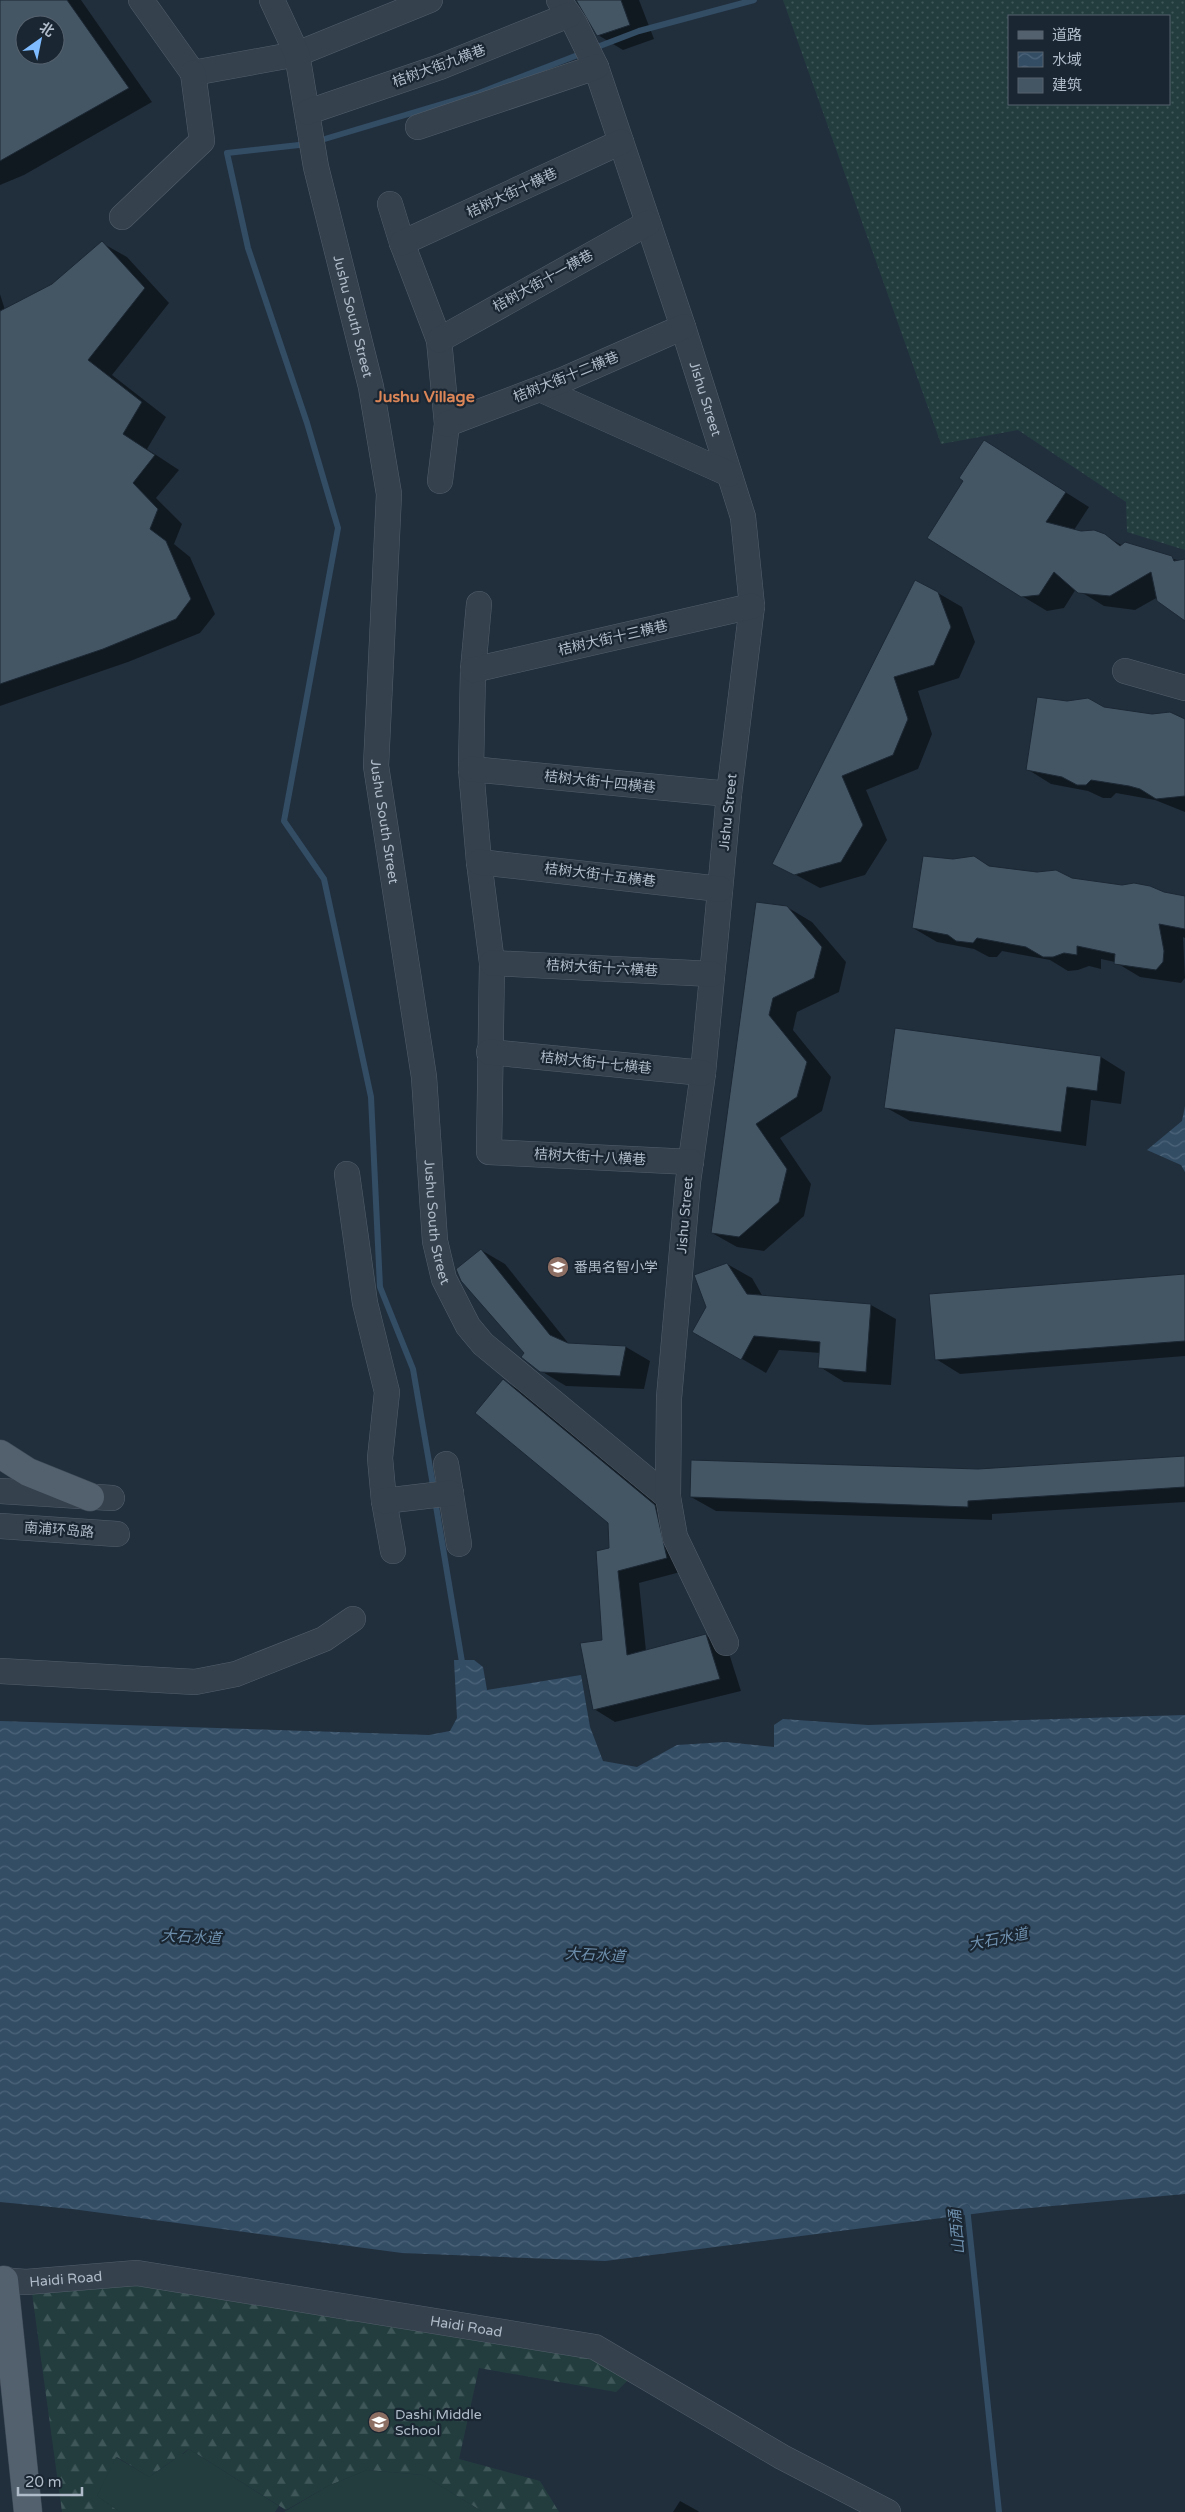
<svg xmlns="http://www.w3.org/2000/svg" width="1185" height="2512" viewBox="0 0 1185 2512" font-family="'Varela Round','Noto Sans SC',sans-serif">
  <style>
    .grass { fill: url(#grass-dots); fill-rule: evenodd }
    .forest { fill: url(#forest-firs) }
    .pitch { fill: #233d3e }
    .water { fill: url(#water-waves) }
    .shadow { fill: #0007; fill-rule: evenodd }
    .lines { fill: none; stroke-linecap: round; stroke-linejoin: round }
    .stream { stroke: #334d65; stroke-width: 6 }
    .building { fill: #445564; stroke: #1c2834; fill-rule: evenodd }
    .minor-casing { stroke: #535f6b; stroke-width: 26 }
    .major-casing { stroke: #3e4a56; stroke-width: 29 }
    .minor { stroke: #35414d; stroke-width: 25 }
    .major { stroke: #53606d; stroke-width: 28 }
    .labels { text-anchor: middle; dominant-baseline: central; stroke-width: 4.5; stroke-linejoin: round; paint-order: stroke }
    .street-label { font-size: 14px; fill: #b0bcc9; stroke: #1a2632 }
    .poi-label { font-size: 14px; fill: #b0bcc9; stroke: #1a2632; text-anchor: start }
    .water-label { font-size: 15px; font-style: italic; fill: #6e90ae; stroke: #1a2632 }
    .quarter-label { font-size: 16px; font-weight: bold; fill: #dc8658; stroke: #1a2632 }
  </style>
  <defs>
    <pattern id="grass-dots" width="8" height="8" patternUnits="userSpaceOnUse" patternTransform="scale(1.25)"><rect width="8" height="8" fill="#233d3e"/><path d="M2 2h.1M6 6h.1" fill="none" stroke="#405759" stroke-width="1.8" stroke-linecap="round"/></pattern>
    <pattern id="forest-firs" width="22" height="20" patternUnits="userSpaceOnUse" patternTransform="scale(1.25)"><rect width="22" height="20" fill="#233d3e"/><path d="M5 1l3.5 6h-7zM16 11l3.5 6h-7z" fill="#405759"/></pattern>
    <pattern id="water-waves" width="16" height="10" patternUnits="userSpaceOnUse" patternTransform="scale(1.25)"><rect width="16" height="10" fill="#334d65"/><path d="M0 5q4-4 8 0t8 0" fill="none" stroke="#4e657a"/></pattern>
  </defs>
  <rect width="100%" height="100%" fill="#212f3d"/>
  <!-- grass -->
  <path class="grass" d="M783,0H1185V550L1127,532L1126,502L1018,430L941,444ZM1009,16H1169V104H1009Z"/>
  <!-- forest -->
  <path class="forest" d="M137,2282L594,2358L629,2379L616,2392L479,2368L459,2459L540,2481L559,2512H483L423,2475L367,2470L328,2486L286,2510L189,2449L149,2477L117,2457L97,2496L120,2512H62L32,2293Z"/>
  <!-- pitch -->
  <g class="pitch">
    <path d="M189,2449L279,2506L275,2512H120L97,2496L116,2457L149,2477L175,2459L180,2452L183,2454Z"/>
    <path d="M367,2470L423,2475L483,2512H284L328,2486Z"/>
  </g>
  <!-- water -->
  <g class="water">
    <path d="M1185,1106V1172L1181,1165L1147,1150L1182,1121Z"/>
    <path d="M454,1660H474L483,1667L487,1690L581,1675L590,1727L603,1761L637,1767L677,1745L726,1742L774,1747V1725L783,1719L868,1725L1185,1715V2194L996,2211L605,2261L402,2253L72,2209L0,2202V1721L429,1735L450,1731L457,1718Z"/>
  </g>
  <!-- shadow -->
  <g class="shadow">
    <path d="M0,0H81L152,102L24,175L0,185ZM25,25H55V55H25Z"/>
    <path d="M577,0H639L654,39L623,50L598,35Z"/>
    <path d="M102,243L127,257L169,303L112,375L166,417L147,449L179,470L156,498L182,524L174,544L190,557L215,614L200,633L128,662L0,706V294L5,310L52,285Z"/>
    <path d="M1008,456L1089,507L1074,530L1104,535L1123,546L1185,562V619L1158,597L1135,610L1104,606L1076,589L1064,608L1047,611L1022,596Z"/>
    <path d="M938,593L962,607L975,642L959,678L918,691L932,734L918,769L866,790L887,840L865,875L820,888L774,863Z"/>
    <path d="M1106,709L1185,721V812L1155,800L1116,793L1111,798H1103L1088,791L1051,784L1027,769Z"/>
    <path d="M974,857L991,867L1185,898V938L1183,937L1185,978L1181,983L1140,977L1115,962L1101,959V969L1089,966L1078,970L1068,971L1050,960L1002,951L997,957H989L974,949L937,942L913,928L953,861Z"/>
    <path d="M787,907L812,922L846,962L839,992L797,1012L793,1030L831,1077L822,1111L780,1138L811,1184L804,1216L764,1251L737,1247L712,1233Z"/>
    <path d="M896,1029L1101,1057L1125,1072L1121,1104L1091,1100L1086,1146L910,1121L885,1107Z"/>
    <path d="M481,1250L505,1264L569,1344L626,1347L650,1361L644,1389L566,1386L541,1371L526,1353Z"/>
    <path d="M727,1264L752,1278L763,1297L871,1305L896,1319L891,1385L844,1382L820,1367L821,1353L779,1350L766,1373L694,1331Z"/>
    <path d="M1185,1275V1356L960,1374L936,1359Z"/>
    <path d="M503,1381L525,1393L676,1518L688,1570L639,1583L646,1651L705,1635L727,1647L741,1691L615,1722L594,1709L603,1641L610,1549L609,1523Z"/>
    <path d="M1185,1457V1502L992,1514V1520L716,1511L691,1497L978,1470Z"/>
    <path d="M680,2501L698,2511L699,2512H673Z"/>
  </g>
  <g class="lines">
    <!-- stream -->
    <g class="stream">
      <path d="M592,49L639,31L754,0"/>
      <path d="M318,141L479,93L583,53"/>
      <path d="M308,144L227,153L248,248L307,423L338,528L284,821L324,879L371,1097L380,1287L413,1369L434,1491"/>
      <path d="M435,1500L463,1668"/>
      <path d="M967,2207L999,2512"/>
    </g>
  </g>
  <!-- building -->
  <g class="building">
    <path d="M0,0H67L129,88L0,161ZM25,25H55V55H25Z"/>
    <path d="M576,0H621L630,25L597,36Z"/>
    <path d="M102,241L145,288L88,360L142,402L123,434L155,455L133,483L158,509L150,529L166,541L191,599L176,619L103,649L0,684V311L52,284Z"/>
    <path d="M984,440L1066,492L1046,522L1081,531L1094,530L1105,534L1120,546L1125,542L1172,556L1174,561L1185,559V621L1157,601L1151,572L1110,596L1078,593L1054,572L1039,595L1021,597L927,538L963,481L959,478Z"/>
    <path d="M915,580L938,592L951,627L934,665L894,677L908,719L893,755L842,776L863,825L841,862L794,875L772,864Z"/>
    <path d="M1037,697L1067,701L1088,698L1104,707L1152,714L1170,712L1185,719V796L1156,799L1140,789L1129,786L1091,780L1086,785H1077L1062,777L1026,770Z"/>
    <path d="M923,856L953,859L974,856L989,866L1037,872L1056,870L1072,878L1122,885L1134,883L1150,886L1164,892L1185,896V929L1159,924L1164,951L1163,962L1156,970L1114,964L1115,954L1077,946V955L1064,953L1053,957H1043L1026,947L1015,945L977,938L973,943L956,941L948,935L912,928Z"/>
    <path d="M756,902L787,906L822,947L814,978L773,998L769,1015L807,1062L797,1097L756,1124L787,1169L779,1202L739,1237L711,1233Z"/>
    <path d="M895,1028L1101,1056L1097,1091L1067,1087L1061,1132L884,1108Z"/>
    <path d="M481,1249L550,1335L568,1343L626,1346L620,1376L540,1372L521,1357L524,1353L461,1281L458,1274L456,1269Z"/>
    <path d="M727,1263L747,1294L871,1304L866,1372L818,1368L820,1342L754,1336L741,1360L692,1332L706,1307L694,1275Z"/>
    <path d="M1185,1274V1341L935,1360L929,1294Z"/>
    <path d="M503,1379L655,1505L667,1558L618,1571L627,1655L706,1634L720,1679L593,1710L580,1643L602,1640L596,1551L609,1548L608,1523L475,1413Z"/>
    <path d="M1185,1456V1487L968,1501V1507L690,1497L691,1460L978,1469Z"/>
  </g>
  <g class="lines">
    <!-- minor casing -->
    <g class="minor-casing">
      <g id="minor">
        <path d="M141,0L193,73L297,54L430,0"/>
        <path id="s1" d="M272,0L297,54L316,167L371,387L389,494L376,766L424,1077L435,1241L444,1279L468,1326L483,1344L668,1497"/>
        <path id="s2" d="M559,0L575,24L596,67L683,327L743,517L752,606L729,794L703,1073L688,1182L669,1398L668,1497L675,1537L726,1643"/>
        <path d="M308,112L440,67L569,15"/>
        <path d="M418,127L596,67"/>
        <path d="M390,204L402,243L439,340L447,424L440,481"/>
        <path d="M122,217L202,141L193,73"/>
        <path d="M402,243L621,142"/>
        <path d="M439,340L648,223"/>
        <path d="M540,389L729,474"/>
        <path d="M447,424L563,380L683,327"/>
        <path d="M479,604L473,670L471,769L479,862L492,963L489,1152L691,1162"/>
        <path d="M473,670L752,606"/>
        <path d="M1125,671L1185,688"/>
        <path d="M471,769L729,794"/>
        <path d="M479,862L720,889"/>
        <path d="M492,963L712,974"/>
        <path d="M489,1052L703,1073"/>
        <path d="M347,1174L365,1303L387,1392L380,1458L384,1501L393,1551"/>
        <path d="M446,1464L459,1544"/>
        <path d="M0,1491L112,1498"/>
        <path d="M384,1501L451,1493"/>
        <path d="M0,1526L117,1534"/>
        <path d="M0,1671L195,1682L236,1674L324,1639L353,1619"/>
        <path id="s3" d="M0,2280L26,2282L137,2273L595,2347L782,2457L888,2512"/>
      </g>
    </g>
    <!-- major casing -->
    <g class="major-casing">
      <g id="major">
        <path d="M0,1454L28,1472L90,1497"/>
        <path d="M4,2280L28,2512"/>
      </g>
    </g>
    <!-- minor -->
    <use href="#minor" class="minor"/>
    <!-- major -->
    <use href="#major" class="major"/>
  </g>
  <!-- icons -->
  <defs>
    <g id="school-disc" transform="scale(1.125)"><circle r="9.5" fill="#8d6e63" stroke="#1a2632"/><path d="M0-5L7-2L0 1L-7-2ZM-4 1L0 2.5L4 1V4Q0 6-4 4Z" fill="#fff"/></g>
  </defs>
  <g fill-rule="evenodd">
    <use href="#school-disc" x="558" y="1267"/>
    <use href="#school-disc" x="379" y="2422"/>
  </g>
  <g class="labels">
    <!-- street labels -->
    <g class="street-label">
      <text transform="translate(439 66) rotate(-20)">桔树大街九横巷</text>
      <text transform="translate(512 193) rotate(-25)">桔树大街十横巷</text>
      <text transform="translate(543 281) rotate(-29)">桔树大街十一横巷</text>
      <text stroke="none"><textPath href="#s1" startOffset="328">Jushu South Street</textPath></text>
      <text transform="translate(566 377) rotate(-22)">桔树大街十二横巷</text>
      <text stroke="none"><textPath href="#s2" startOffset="426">Jishu Street</textPath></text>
      <text transform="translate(613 638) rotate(-13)">桔树大街十三横巷</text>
      <text transform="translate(600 782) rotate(6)">桔树大街十四横巷</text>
      <text transform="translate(728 812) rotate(-84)">Jishu Street</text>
      <text stroke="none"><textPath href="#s1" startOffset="838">Jushu South Street</textPath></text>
      <text transform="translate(600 875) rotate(7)">桔树大街十五横巷</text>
      <text transform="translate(602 968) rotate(3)">桔树大街十六横巷</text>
      <text transform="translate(596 1063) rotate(6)">桔树大街十七横巷</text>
      <text transform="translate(590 1157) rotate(3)">桔树大街十八横巷</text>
      <text transform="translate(685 1215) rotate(-85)">Jishu Street</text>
      <text stroke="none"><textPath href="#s1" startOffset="1242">Jushu South Street</textPath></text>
      <text transform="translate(59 1530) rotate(4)">南浦环岛路</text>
      <text stroke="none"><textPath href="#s3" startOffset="66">Haidi Road</textPath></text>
      <text stroke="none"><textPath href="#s3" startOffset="471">Haidi Road</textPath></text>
    </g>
    <!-- poi labels -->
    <g class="poi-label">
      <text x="574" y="1267">番禺名智小学</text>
      <text x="395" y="2414">Dashi Middle<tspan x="395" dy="16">School</tspan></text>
    </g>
    <!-- water labels -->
    <g class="water-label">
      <text transform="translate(191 1937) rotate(3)">大石水道</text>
      <text transform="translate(998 1939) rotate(-11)">大石水道</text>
      <text transform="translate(595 1955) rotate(3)">大石水道</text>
      <text transform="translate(957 2232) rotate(-96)">山西涌</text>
    </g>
    <!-- quarter labels -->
    <g class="quarter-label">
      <text x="425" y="397">Jushu Village</text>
    </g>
  </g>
  <!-- legend -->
  <rect x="1008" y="15" width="162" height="90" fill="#1a2632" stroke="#56626e"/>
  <rect x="1018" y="31" width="25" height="8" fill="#53606d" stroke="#56626e"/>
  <text x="1052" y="40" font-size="15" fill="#b0bcc9">道路</text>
  <rect x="1018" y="52" width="25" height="15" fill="url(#water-waves)" stroke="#56626e"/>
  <text x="1052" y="65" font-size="15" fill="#b0bcc9">水域</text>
  <rect x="1018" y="78" width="25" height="15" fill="#445564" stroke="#56626e"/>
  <text x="1052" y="90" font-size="15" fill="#b0bcc9">建筑</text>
  <!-- north arrow -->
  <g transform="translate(40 40) rotate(33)"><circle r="24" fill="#1a2632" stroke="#56626e"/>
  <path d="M0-4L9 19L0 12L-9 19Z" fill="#7fbcff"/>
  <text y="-8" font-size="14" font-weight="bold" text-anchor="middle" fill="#b0bcc9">北</text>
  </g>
  <!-- scale -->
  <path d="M18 2487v8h64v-8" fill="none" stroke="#b0bcc9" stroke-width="2.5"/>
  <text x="25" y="2487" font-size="15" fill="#b0bcc9" stroke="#1a2632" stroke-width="4" paint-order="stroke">20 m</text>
</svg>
